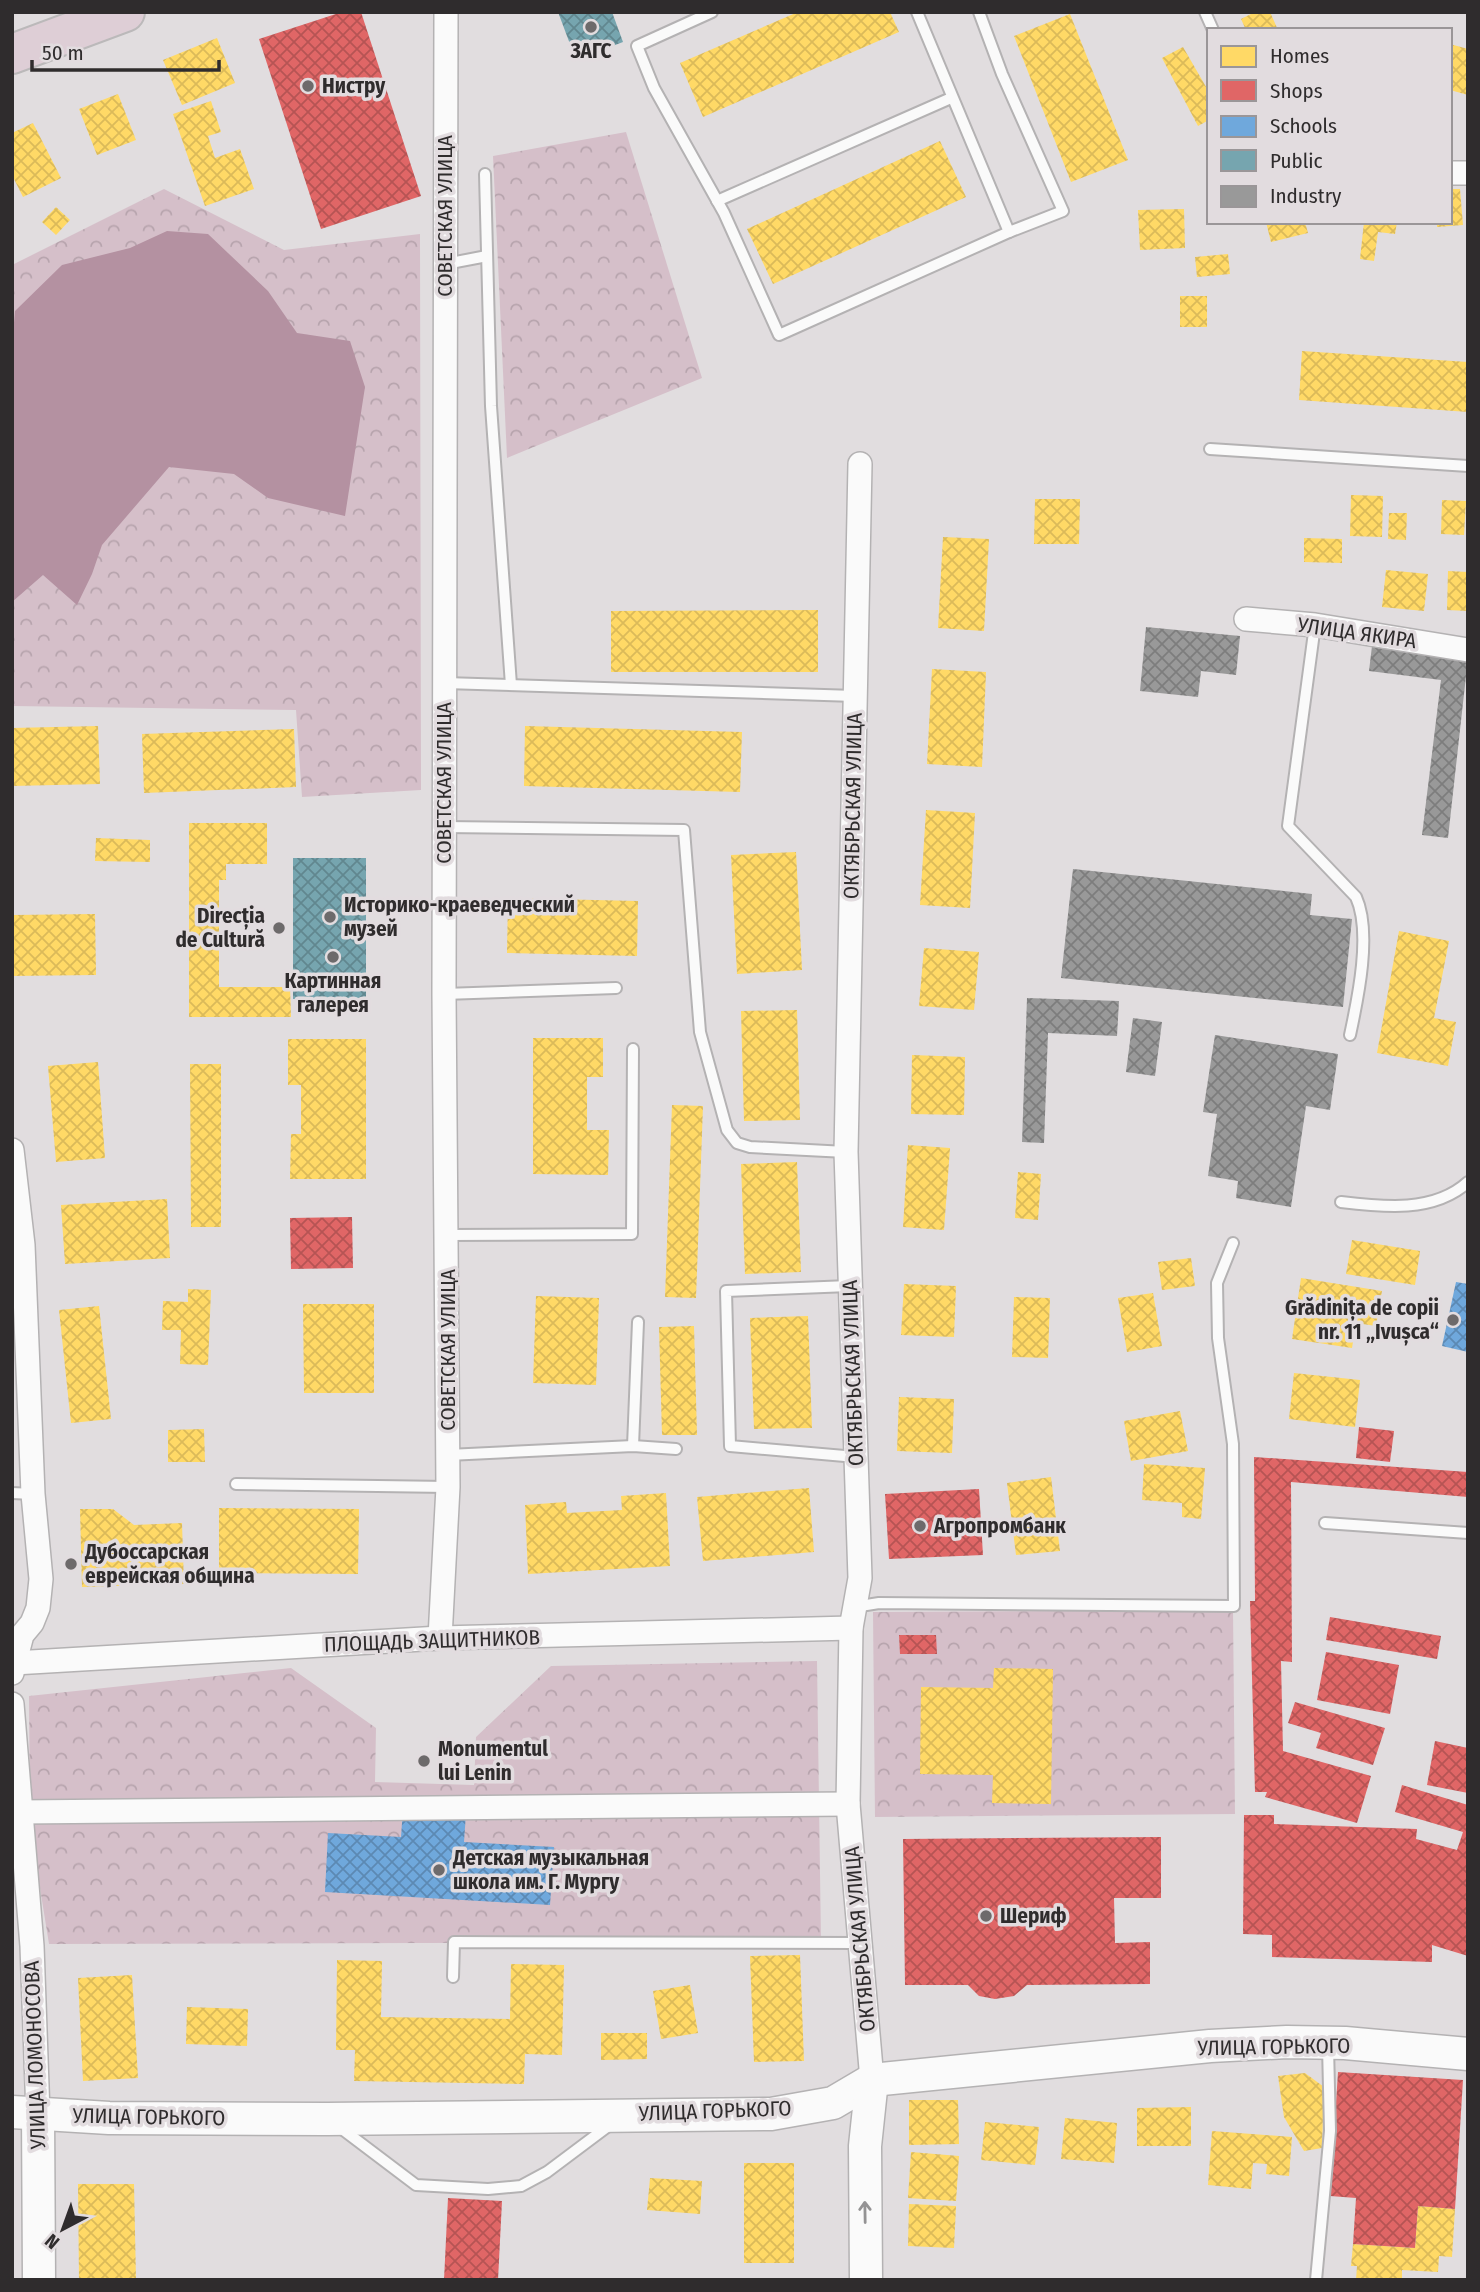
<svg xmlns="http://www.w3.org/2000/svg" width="1480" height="2292" viewBox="0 0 1480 2292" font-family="'Fira Sans Condensed',sans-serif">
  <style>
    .park { fill: url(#park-crowns) }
    .water { fill: #b491a1 }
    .homes { fill: url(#homes-cross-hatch) }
    .shops { fill: url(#shops-cross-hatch) }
    .schools { fill: url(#schools-cross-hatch) }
    .public { fill: url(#public-cross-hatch) }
    .industry { fill: url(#industry-cross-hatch) }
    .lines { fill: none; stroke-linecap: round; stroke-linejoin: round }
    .lane-casing { stroke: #b4b2b3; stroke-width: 14 }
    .street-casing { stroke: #b4b2b3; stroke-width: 26 }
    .secondary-casing { stroke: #b4b2b3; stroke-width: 35 }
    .highway-casing { stroke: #bbb9ba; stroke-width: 42 }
    .lane { stroke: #fafafa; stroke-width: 10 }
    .street { stroke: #fafafa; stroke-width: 23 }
    .secondary { stroke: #fafafa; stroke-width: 32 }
    .highway { stroke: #deced6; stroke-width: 38 }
    .oneway { stroke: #949394 }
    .poi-dot { fill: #6d6a6b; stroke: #e2dcdf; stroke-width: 2.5 }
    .labels { text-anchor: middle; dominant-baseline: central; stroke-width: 7; stroke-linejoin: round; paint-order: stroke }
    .poi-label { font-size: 21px; font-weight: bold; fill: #2f2c2d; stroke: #e2dcdf; text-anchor: start }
    .street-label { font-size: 21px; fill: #2f2c2d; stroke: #e2dcdf }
  </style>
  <defs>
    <pattern id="park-crowns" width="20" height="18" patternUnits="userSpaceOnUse" patternTransform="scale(1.75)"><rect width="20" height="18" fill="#d5bfc9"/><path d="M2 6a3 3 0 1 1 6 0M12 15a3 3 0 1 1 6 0" fill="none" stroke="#b7a4ad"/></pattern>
    <pattern id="homes-cross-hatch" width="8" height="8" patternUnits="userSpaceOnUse" patternTransform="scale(1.75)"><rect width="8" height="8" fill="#ffd966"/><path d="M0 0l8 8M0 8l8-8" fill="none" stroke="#dbba59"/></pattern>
    <pattern id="shops-cross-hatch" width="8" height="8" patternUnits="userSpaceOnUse" patternTransform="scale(1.75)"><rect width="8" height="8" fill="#e06666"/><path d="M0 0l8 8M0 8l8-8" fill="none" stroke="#b65454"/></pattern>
    <pattern id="schools-cross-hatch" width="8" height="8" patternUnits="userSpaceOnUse" patternTransform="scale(1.75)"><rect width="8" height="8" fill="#6fa8dc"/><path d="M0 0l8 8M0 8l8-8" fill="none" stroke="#5c89b3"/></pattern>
    <pattern id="public-cross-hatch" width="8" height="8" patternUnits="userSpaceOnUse" patternTransform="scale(1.75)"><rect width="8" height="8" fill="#76a5af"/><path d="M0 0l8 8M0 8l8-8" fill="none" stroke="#61878f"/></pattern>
    <pattern id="industry-cross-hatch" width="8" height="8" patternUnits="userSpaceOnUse" patternTransform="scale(1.75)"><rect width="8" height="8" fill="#999"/><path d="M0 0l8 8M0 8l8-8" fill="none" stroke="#7d7d7d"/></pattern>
  </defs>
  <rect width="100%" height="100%" fill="#e1dddf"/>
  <!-- park -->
  <g class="park">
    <path d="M626,132L702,378L507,458L493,156Z"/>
    <path d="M164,189L284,250L420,234L421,790L302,797L296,710L12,706V265Z"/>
    <path d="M1233,1610L1235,1814L875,1817L873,1612Z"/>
    <path d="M817,1661L821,1942L49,1944L30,1826L29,1696L291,1668L376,1728L375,1782L474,1785L476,1737L551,1666Z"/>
  </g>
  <!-- water -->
  <path class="water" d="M167,231L208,234L268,291L297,333L350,341L365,387L345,516L268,498L234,474L169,467L102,545L92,574L77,605L43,575L12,602V346L15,311L62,265L130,248Z"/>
  <!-- homes -->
  <g class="homes">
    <path d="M798,12H890L899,32L703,117L680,63Z"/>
    <path d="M1255,12H1270L1278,30H1246L1241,19Z"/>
    <path d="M1070,14L1128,160L1071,182L1014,36Z"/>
    <path d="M217,38L235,83L182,105L163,60Z"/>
    <path d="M1450,44L1468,49V95L1450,90Z"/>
    <path d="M1183,47L1209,92V120L1198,126L1162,58Z"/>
    <path d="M118,94L136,140L97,155L79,109Z"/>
    <path d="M211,101L221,132L208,136L215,158L240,149L254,189L205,206L173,114Z"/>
    <path d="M33,123L61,178L23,197L12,175V133Z"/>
    <path d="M940,141L966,197L773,284L747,229Z"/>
    <path d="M1450,189H1460L1463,225L1437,227V222H1450Z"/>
    <path d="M56,207L70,220L56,235L42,222Z"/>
    <path d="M1184,209L1185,248L1140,250L1138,210Z"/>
    <path d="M1266,222H1305L1308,233L1271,242Z"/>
    <path d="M1364,222H1397L1395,234L1378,232L1374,261L1360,259Z"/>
    <path d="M1228,254L1230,274L1197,277L1195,257Z"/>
    <rect x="1180" y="296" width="27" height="31"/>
    <path d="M1302,351L1468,362V412L1299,400Z"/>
    <path d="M1351,495L1383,496L1382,537L1350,536Z"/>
    <path d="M1035,499H1080L1079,544H1034Z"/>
    <path d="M1442,500L1466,501L1464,535L1441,534Z"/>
    <path d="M1389,513H1407L1406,540L1388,539Z"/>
    <path d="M943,537L989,539L984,631L938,628Z"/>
    <path d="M1304,538L1342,539V563L1304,562Z"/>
    <path d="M1386,570L1428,574L1424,611L1382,607Z"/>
    <path d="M1448,571L1468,572V611L1447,610Z"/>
    <path d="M818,610V672H611V611Z"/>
    <path d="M932,669L986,672L982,767L927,764Z"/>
    <path d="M98,726L100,784L12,786V728Z"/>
    <path d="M525,726L742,732L740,792L524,786Z"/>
    <path d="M294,729L296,787L144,793L142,734Z"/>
    <path d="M926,810L975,813L970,908L920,905Z"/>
    <path d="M189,823H267V864H226V880H219V987H290L291,1017H189Z"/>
    <path d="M96,838L150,840V862L95,861Z"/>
    <path d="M796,852L802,970L737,974L731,855Z"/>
    <path d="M508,898L638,901L637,956L507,953Z"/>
    <path d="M95,914L96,975L12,976V915Z"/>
    <path d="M1399,931L1449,941L1434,1018L1456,1022L1448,1066L1377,1053Z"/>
    <path d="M924,948L979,952L974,1010L919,1006Z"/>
    <path d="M797,1010L800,1120L744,1121L741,1011Z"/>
    <path d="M533,1038H603V1077H587V1130H609L608,1175L533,1174Z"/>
    <path d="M288,1039H366V1179H290L291,1134H301V1085H288Z"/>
    <path d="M912,1055L965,1057L964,1115L911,1114Z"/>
    <path d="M98,1062L105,1158L56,1162L48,1066Z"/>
    <path d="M190,1064H221V1227H191Z"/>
    <path d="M672,1105L703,1106L696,1298L665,1297Z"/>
    <path d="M908,1145L950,1148L944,1230L903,1227Z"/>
    <path d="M797,1162L801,1272L745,1274L741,1164Z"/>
    <path d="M1018,1172L1041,1174L1038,1220L1015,1218Z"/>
    <path d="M167,1199L170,1258L65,1264L61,1205Z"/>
    <path d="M1352,1240L1420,1251L1415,1285L1346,1274Z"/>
    <path d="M1191,1258L1195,1286L1162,1290L1158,1262Z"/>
    <path d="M1301,1278L1382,1291L1376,1326L1356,1323L1352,1348L1292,1339Z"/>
    <path d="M904,1284L956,1286L954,1337L901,1335Z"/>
    <path d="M188,1289L211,1290L208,1365L180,1364L181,1330H162L163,1301L188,1302Z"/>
    <path d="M1153,1293L1162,1346L1127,1352L1118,1298Z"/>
    <path d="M536,1296L599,1298L596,1385L533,1383Z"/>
    <path d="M1014,1297L1050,1298L1048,1358L1012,1357Z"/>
    <path d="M303,1304H374V1393H304Z"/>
    <path d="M99,1306L111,1419L71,1423L59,1310Z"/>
    <path d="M808,1316L812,1428L754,1429L750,1318Z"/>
    <path d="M694,1326L697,1435H662L659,1327Z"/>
    <path d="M1294,1373L1360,1380L1355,1427L1289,1419Z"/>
    <path d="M899,1397L954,1399L952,1453L897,1451Z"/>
    <path d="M1180,1411L1188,1451L1131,1461L1124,1421Z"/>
    <path d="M204,1429L205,1462H168V1430Z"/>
    <path d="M1144,1464L1205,1468L1201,1519L1182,1517V1503L1142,1500Z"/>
    <path d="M1051,1477L1060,1551L1016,1555L1007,1483Z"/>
    <path d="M809,1488L814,1552L703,1561L697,1497Z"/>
    <path d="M666,1493L670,1566L528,1574L525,1505L566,1502L567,1513L622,1510L621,1496Z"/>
    <path d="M219,1508L359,1509L358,1574L219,1573Z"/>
    <path d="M80,1509H113L134,1525L182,1523L184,1584L82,1587Z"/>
    <path d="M994,1668L1053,1669L1051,1804L992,1803L993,1775L920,1774L921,1687L993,1688Z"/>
    <path d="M800,1955L804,2061L754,2062L750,1956Z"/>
    <path d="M337,1960L382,1961L381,2017L510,2019L511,1964L564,1965L562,2055L525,2054L524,2084L354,2081L355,2050H336Z"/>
    <path d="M132,1975L138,2078L83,2081L78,1978Z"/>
    <path d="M690,1985L698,2033L661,2039L653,1991Z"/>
    <path d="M187,2007L248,2009L247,2046L186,2044Z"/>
    <path d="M601,2033H647V2059L601,2060Z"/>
    <path d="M1305,2073L1324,2087L1322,2148L1304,2151L1284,2117L1278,2076Z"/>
    <path d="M909,2100H958L959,2144L909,2145Z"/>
    <path d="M1191,2107V2146H1137V2108Z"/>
    <path d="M1065,2118L1117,2123L1114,2163L1061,2159Z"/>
    <path d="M985,2122L1039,2127L1035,2165L981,2160Z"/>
    <path d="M1212,2131L1292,2137L1289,2176L1266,2174L1267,2164L1253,2163L1251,2189L1208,2185Z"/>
    <path d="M911,2152L959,2156L956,2201L908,2198Z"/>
    <rect x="744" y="2163" width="50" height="100"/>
    <path d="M650,2178L702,2181L700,2214L647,2210Z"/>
    <path d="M78,2184H134L136,2280H79Z"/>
    <path d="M909,2204L956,2206L954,2248L908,2246Z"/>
    <path d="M1418,2206L1455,2209L1452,2257L1439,2256L1438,2272L1402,2270V2280H1356L1357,2266H1351L1353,2244L1415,2248Z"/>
  </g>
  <!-- shops -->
  <g class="shops">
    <path d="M342,12H361L421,196L321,229L259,39Z"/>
    <path d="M352,1217L353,1268L291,1269L290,1218Z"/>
    <path d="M1359,1427L1394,1431L1390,1462L1356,1458Z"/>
    <path d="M1254,1457L1468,1472V1497L1291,1482L1292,1662L1281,1661L1283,1751L1371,1776L1357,1823L1265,1797L1267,1792H1255L1250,1601H1255Z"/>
    <path d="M979,1489L983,1555L889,1559L885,1494Z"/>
    <path d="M1330,1617L1441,1636L1437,1659L1326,1640Z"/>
    <path d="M899,1635H936L937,1654H900Z"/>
    <path d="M1326,1652L1399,1665L1390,1714L1317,1700Z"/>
    <path d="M1295,1702L1385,1728L1373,1765L1316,1748L1321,1733L1288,1723Z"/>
    <path d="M1435,1741L1468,1748V1793L1427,1785Z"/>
    <path d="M1402,1785L1468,1805V1956L1432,1945V1962L1272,1957V1935L1243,1934L1244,1815H1274V1824L1417,1829L1416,1839L1457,1850L1463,1832L1395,1812Z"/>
    <path d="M1161,1837V1898H1114L1115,1943L1150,1942V1984L1027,1985L1014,1996L995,1999L979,1996L968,1985H905L903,1839Z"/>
    <path d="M1338,2072L1463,2080L1455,2209L1418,2206L1415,2248L1353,2244L1356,2198L1330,2196Z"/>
    <path d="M448,2198L502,2201L498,2280H444Z"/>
  </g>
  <!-- schools -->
  <g class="schools">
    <path d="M1456,1282L1468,1284V1352L1442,1346Z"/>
    <path d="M403,1809L466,1813L464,1842L554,1847L550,1905L325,1892L328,1833L401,1837Z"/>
  </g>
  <!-- public -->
  <g class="public">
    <path d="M558,12H612L623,42L576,60Z"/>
    <path d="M293,858H366V1000L293,999Z"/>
  </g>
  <!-- industry -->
  <g class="industry">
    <path d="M1146,627L1240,636L1236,675L1201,671L1198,697L1140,691Z"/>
    <path d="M1372,646L1468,658L1448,838L1422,835L1441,680L1369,671Z"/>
    <path d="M1073,869L1312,894L1310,915L1352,919L1343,1007L1061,978Z"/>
    <path d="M1027,998L1119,1001L1117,1036L1048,1033L1044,1143L1022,1142Z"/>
    <path d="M1133,1018L1162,1022L1155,1076L1126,1072Z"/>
    <path d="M1215,1035L1338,1054L1330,1110L1306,1106L1291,1207L1236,1198L1238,1181L1208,1176L1217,1114L1203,1112Z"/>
  </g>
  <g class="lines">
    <!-- lane casing -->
    <g class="lane-casing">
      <g id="lane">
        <path d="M712,12L637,46L654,88L724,213L779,335L1009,232L1063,211L1002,74L979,12"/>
        <path d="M917,12L1009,232"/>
        <path d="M1205,12L1213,30"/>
        <path d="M485,174L491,406L511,685"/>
        <path d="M717,201L951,98"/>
        <path d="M445,264L487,256"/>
        <path d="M1210,449L1468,466"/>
        <path d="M1315,625L1288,826L1356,897C1372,932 1358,998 1350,1035"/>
        <path d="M445,683L855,696"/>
        <path d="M444,827L684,830L700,1032L727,1130L737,1143L750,1147L846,1152"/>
        <path d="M444,994L616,988"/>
        <path d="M1341,1202C1383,1207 1434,1213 1468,1182"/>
        <path d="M447,1235L632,1234L633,1049"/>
        <path d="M849,1286L726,1291L730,1446L856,1457"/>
        <path d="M633,1446L638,1322"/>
        <path d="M448,1455L633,1446L676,1449"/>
        <path d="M236,1484L448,1487"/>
        <path d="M12,1493L33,1494"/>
        <path d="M1325,1523L1468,1533"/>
        <path d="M854,1607L879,1603L1234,1606L1233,1444L1218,1338L1217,1283L1233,1243"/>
        <path d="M453,1977L454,1942L860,1943"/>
        <path d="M338,2126L416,2185L488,2189L521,2186L547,2172L611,2124"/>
        <path d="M1316,2280L1330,2131L1328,2046"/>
      </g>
    </g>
    <!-- street casing -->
    <g class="street-casing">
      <g id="street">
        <path d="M1450,173H1468"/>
        <path d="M860,464L846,1152L860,1578L851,1628L848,1804L872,2080"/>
        <path d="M1246,619L1315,625L1468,650"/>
        <path d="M12,1150L23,1245L33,1494L41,1579L38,1608L32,1623L22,1635L12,1673"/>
        <path d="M440,1638L448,1487L444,994L446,12"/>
        <path d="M14,1663L440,1638L851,1628"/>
        <path d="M12,1704L32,1946L38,2114"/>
        <path d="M20,1812L848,1804"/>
      </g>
    </g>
    <!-- secondary casing -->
    <g class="secondary-casing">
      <g id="secondary">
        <path d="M12,2112L109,2118L327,2119L771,2114L833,2103L872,2080L1210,2046L1287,2042L1345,2043L1468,2054"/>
        <path d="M38,2114L39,2280"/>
        <path d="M866,2280L865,2146L872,2080"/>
      </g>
    </g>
    <!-- highway casing -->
    <g class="highway-casing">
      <path id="highway" d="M12,54L125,12"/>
    </g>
    <!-- lane -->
    <use href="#lane" class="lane"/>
    <!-- street -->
    <use href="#street" class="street"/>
    <!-- secondary -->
    <use href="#secondary" class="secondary"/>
    <!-- highway -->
    <use href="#highway" class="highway"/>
  </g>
  <!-- one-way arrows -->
  <defs><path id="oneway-shaft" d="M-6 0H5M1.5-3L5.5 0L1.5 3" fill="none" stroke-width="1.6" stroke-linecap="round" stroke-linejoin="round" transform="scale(1.75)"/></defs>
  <use class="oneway" href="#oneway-shaft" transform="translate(865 2212) rotate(-91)"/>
  <!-- markers -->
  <g class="poi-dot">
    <circle cx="591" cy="27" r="7"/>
    <circle cx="308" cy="86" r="7"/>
    <circle cx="330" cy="917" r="7"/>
    <circle cx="279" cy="928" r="7"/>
    <circle cx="333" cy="957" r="7"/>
    <circle cx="1453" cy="1320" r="7"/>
    <circle cx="920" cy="1526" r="7"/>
    <circle cx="71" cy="1564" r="7"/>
    <circle cx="424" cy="1761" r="7"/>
    <circle cx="439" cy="1870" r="7"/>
    <circle cx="986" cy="1916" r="7"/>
  </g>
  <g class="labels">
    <!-- poi labels -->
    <g class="poi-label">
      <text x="591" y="51" text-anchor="middle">ЗАГС</text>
      <text x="322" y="86">Нистру</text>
      <text x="344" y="905">Историко-краеведческий<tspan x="344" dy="24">музей</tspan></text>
      <text x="265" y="916" text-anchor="end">Direcția<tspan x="265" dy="24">de Cultură</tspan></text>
      <text x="333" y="981" text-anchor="middle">Картинная<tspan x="333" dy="24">галерея</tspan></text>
      <text x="1439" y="1308" text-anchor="end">Grădinița de copii<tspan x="1439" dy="24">nr. 11 „Ivușca“</tspan></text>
      <text x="934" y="1526">Агропромбанк</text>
      <text x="85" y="1552">Дубоссарская<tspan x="85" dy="24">еврейская община</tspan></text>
      <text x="438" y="1749">Monumentul<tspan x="438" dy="24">lui Lenin</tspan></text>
      <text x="453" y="1858">Детская музыкальная<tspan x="453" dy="24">школа им. Г. Мургу</tspan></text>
      <text x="1000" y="1916">Шериф</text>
    </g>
    <!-- street labels -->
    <g class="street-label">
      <text transform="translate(445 216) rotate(-90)">СОВЕТСКАЯ УЛИЦА</text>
      <text transform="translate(1357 633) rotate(8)">УЛИЦА ЯКИРА</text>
      <text transform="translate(444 783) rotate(-90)">СОВЕТСКАЯ УЛИЦА</text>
      <text transform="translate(853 806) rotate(-89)">ОКТЯБРЬСКАЯ УЛИЦА</text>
      <text transform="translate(448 1350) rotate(-90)">СОВЕТСКАЯ УЛИЦА</text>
      <text transform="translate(853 1373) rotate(-92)">ОКТЯБРЬСКАЯ УЛИЦА</text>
      <text transform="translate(432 1641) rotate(-2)">ПЛОЩАДЬ ЗАЩИТНИКОВ</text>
      <text transform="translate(860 1939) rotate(-95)">ОКТЯБРЬСКАЯ УЛИЦА</text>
      <text transform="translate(1274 2047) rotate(-1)">УЛИЦА ГОРЬКОГО</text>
      <text transform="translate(35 2055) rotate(-92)">УЛИЦА ЛОМОНОСОВА</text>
      <text transform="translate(715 2111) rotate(-2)">УЛИЦА ГОРЬКОГО</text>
      <text transform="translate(149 2117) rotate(1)">УЛИЦА ГОРЬКОГО</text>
    </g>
  </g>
  <!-- border -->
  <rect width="1480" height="2292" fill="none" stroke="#2f2c2d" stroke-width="28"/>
  <!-- legend -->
  <rect x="1207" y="28" width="245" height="196" fill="#e2dcdf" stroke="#9a9698" stroke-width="2"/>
  <rect x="1221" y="46" width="35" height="21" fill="#ffd966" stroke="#9a9698" stroke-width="2"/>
  <text x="1270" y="63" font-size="21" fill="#2f2c2d">Homes</text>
  <rect x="1221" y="80" width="35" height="21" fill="#e06666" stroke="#9a9698" stroke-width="2"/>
  <text x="1270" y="98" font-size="21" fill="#2f2c2d">Shops</text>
  <rect x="1221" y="116" width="35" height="21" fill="#6fa8dc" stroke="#9a9698" stroke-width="2"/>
  <text x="1270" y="133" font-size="21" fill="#2f2c2d">Schools</text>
  <rect x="1221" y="150" width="35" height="21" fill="#76a5af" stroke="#9a9698" stroke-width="2"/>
  <text x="1270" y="168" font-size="21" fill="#2f2c2d">Public</text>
  <rect x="1221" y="186" width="35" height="21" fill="#999999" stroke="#9a9698" stroke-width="2"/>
  <text x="1270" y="203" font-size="21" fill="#2f2c2d">Industry</text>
  <!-- north arrow -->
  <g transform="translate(63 2229) rotate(221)" stroke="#e2dcdf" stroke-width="5" paint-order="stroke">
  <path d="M0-5L12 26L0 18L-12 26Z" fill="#2f2c2d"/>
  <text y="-10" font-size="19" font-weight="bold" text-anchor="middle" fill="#2f2c2d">N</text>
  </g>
  <!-- scale -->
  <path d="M32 60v10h187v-10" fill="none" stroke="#2f2c2d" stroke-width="3.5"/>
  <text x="42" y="60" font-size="21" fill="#2f2c2d" stroke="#e2dcdf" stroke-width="5" paint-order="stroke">50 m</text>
</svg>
